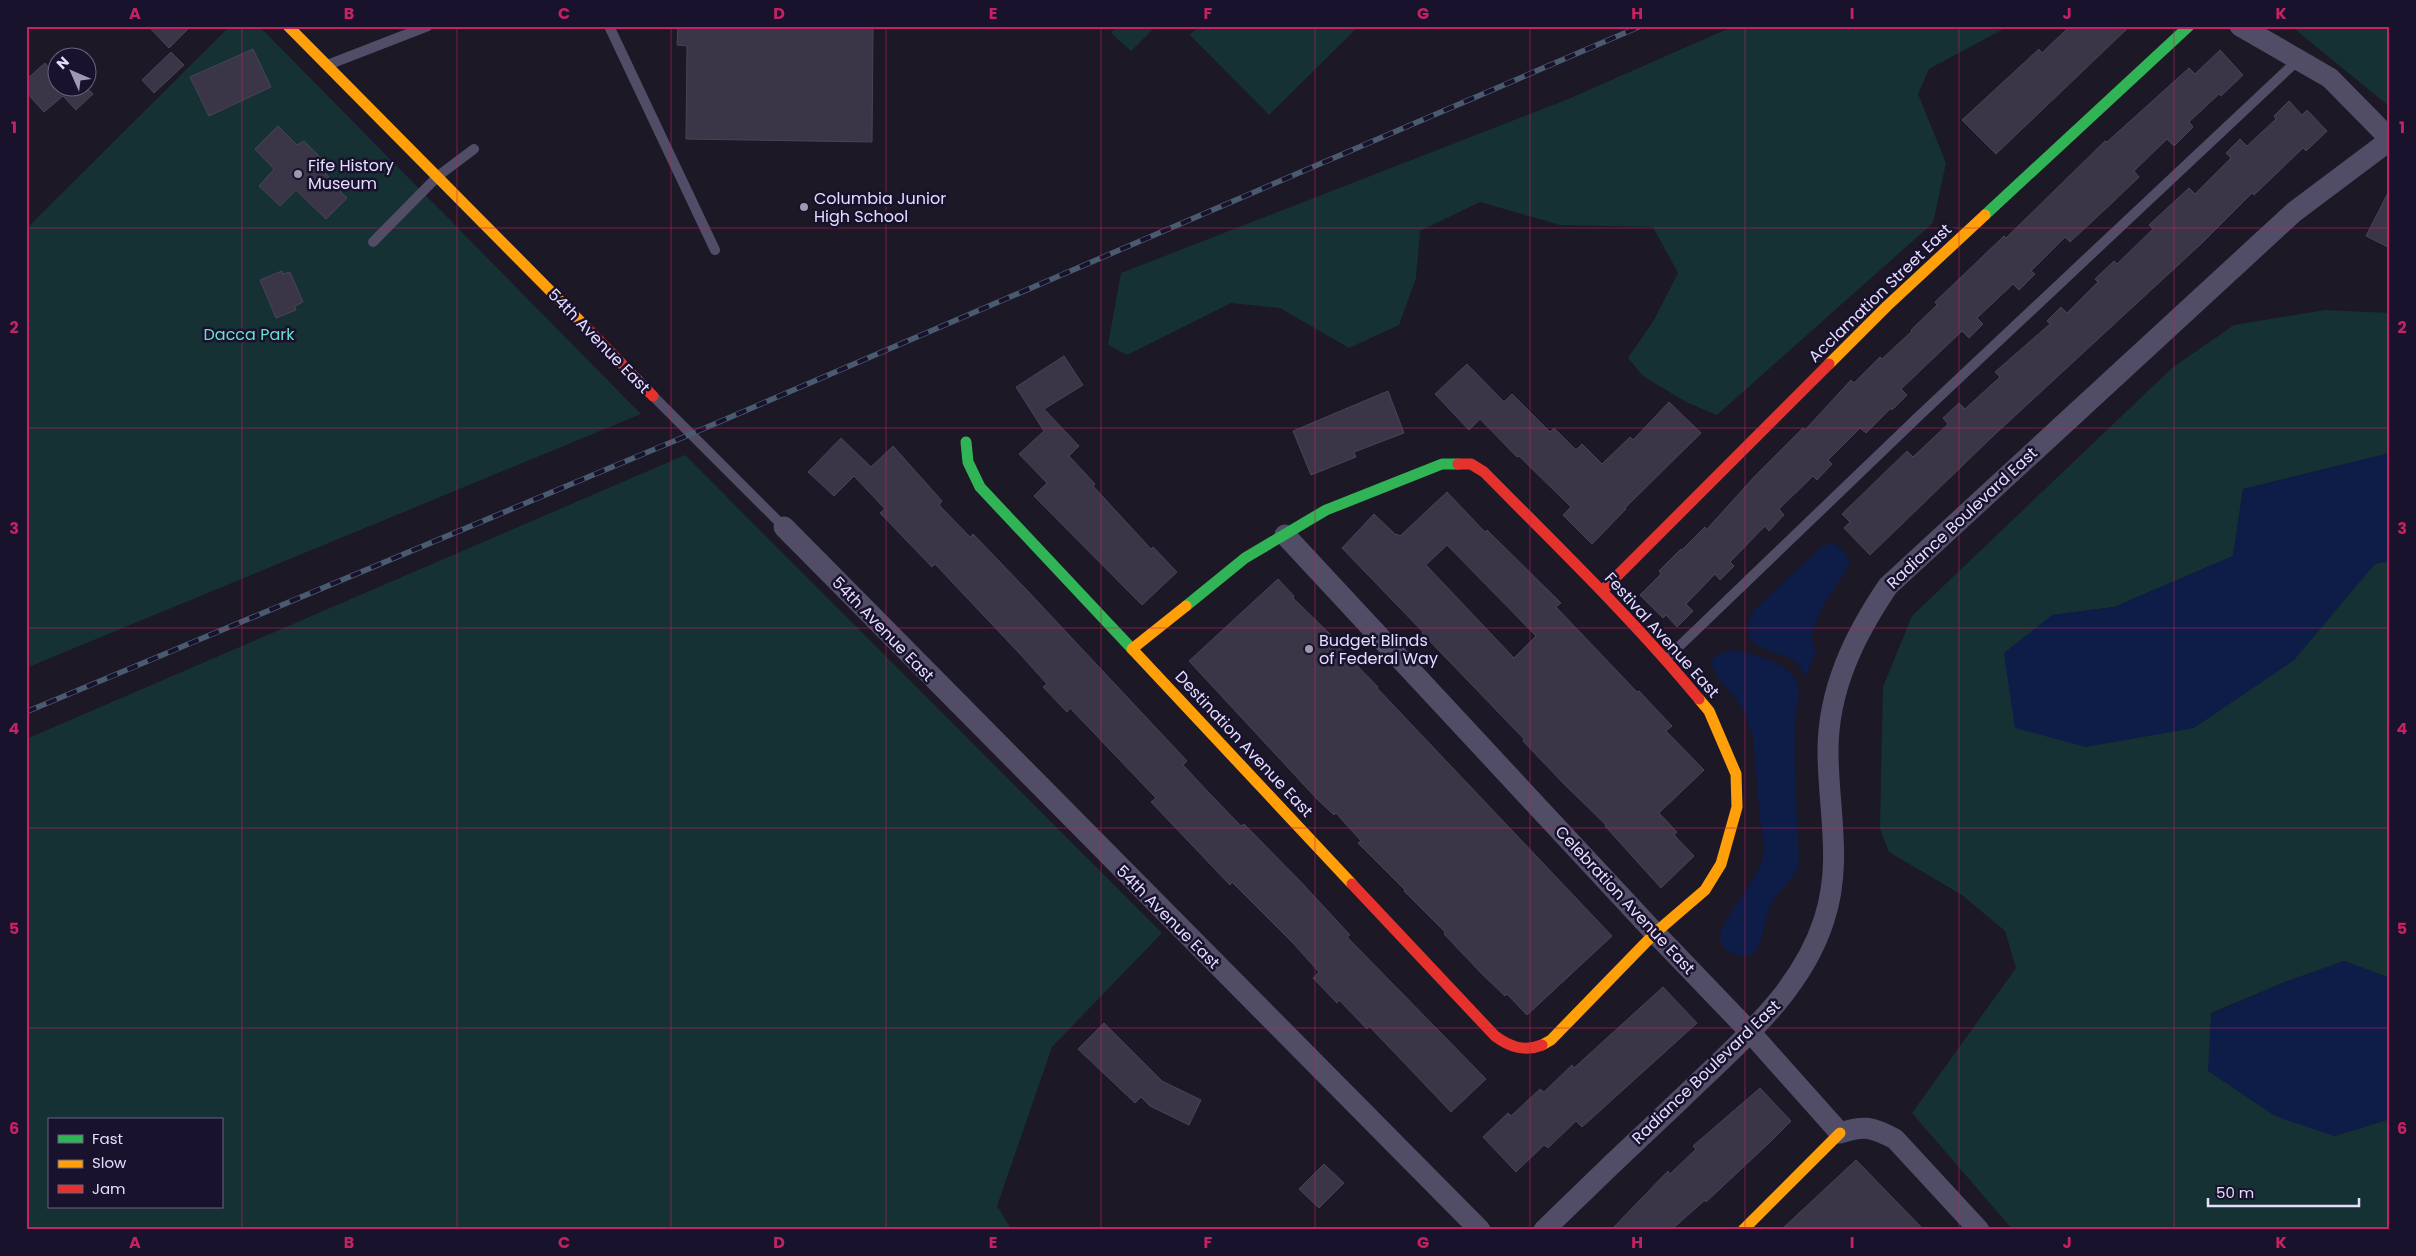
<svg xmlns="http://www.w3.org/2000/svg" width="2416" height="1256" viewBox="0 0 2416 1256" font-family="Poppins,sans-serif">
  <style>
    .green { fill: #163134; fill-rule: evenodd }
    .water { fill: #0d1d48 }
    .building { fill: #3b3647; stroke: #494358; fill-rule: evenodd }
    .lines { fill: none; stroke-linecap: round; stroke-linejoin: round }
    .lane { stroke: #514d67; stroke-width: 10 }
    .street { stroke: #514d67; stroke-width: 21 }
    .fast { stroke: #30b455; stroke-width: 11 }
    .slow { stroke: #ff9f0a; stroke-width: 11 }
    .jam { stroke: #e5322d; stroke-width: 11 }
    .rail-casing { stroke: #4a5b70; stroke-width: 5.5 }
    .rail { stroke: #18122c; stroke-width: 4; stroke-dasharray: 11; stroke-linecap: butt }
    .grid { fill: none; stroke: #c42263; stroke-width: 1; stroke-opacity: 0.55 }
    .poi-dot { fill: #9e98b3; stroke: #18122c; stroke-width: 2 }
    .labels { text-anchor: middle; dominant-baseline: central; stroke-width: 5; stroke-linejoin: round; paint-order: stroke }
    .poi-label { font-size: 16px; fill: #e4ddff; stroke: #18122c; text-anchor: start }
    .street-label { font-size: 16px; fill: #e4ddff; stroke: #18122c }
    .park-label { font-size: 16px; fill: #67e1cc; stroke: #18122c }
    .neatline { fill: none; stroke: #c42263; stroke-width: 2 }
    .grid-label { font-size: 16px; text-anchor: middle; font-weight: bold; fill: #c42263 }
  </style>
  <rect width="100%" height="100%" fill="#1c1826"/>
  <!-- green -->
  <g class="green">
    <path d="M230,26H259L641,414L26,668V229Z"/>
    <path d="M1117,26H1156L1131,51L1111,33Z"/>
    <path d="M1199,26H1359L1269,115L1190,35Z"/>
    <path d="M1734,26H2009L1929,69L1918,94L1946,163L1933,223L1717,415L1686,402L1643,376L1628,358L1654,320L1678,273L1653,227L1560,225L1480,202L1420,231L1416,278L1399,325L1349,348L1280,308L1231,303L1127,355L1108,345L1121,273L1566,100Z"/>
    <path d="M2291,26H2390V107Z"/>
    <path d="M2325,310L2390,313V453L2243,489L2233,556L2114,607L2052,615L2293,661L2375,563L2390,561V978L2344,961L2285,982L2211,1013L2334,1136L2390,1119V1230H2013L1912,1113L2016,968L2005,931L1962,895L1889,852L1880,829L1883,687L1912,616L2172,368L2234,325Z"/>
    <path d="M685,455L1162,933L1052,1047L997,1206L1012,1230H26V739ZM49,1120H221V1207H49Z"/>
  </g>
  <!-- water -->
  <g class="water">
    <path d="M2390,453V561L2375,564L2293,661L2194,728L2086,747L2015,728L2004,653L2052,615L2114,607L2233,556L2243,489Z"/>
    <path d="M1832,543L1844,551L1849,561L1847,569L1823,606L1811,636L1816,651L1806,677C1802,670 1798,663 1791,659C1766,648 1736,647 1753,611L1821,547Z"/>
    <path d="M1729,650C1748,652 1784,661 1795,678C1803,691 1795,709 1795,723C1793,770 1798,817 1799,865C1792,883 1780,888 1771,904C1762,920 1765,970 1732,953C1727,951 1721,944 1720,939C1717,925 1760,877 1763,856C1765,841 1760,825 1759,810C1757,786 1756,762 1753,739C1750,727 1747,716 1741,706C1731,692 1718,680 1711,664L1716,656Z"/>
    <path d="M2344,961L2390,978V1119L2334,1136L2275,1116L2208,1071L2211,1014L2285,982Z"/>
  </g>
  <!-- building -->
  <g class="building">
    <path d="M148,26H191L169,48Z"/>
    <path d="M678,26H873L872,142L686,139L687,46L677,45Z"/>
    <path d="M2070,26H2130L1996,154L1962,120L2039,49L2042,53Z"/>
    <path d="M253,49L271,87L209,116L190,77Z"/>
    <path d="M2220,50L2243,75L2221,96L2219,94L2189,122L2193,127L2174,146L2167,139L2134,171L2139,177L2113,202L2070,242L2065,237L2031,271L2035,274L2019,290L2013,284L1977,318L1983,324L1969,338L1962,331L1901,389L1907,395L1892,410L1891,408L1866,433L1860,428L1828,460L1832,464L1817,480L1813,476L1779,509L1784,515L1769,531L1765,526L1730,562L1734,566L1720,580L1715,574L1686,604L1693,611L1677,627L1666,615L1663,618L1640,595L1661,574L1659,571L1681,549L1682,550L1705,527L1707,529L1755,476L1803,428L1805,430L1851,380L1854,383L1880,357L1882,359L1912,331L1911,330L1937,305L1935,302L2004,236L2006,238L2105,141L2107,142L2189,68L2195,74Z"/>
    <path d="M171,52L184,65L154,93L142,80Z"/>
    <path d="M45,63L56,76L58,74V88H87L93,94L76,110L63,96L44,112L26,92V80Z"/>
    <path d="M2289,101L2302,115L2307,110L2327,131L2306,151L2303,148L2254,195L2252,193L2202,243L1992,437L1870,555L1844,528L1850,522L1842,514L1907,451L1913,457L1948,424L1943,418L1959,403L1965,409L2000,377L1995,372L2050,324L2047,321L2061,307L2067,313L2098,282L2095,279L2114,261L2117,264L2153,229L2149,225L2164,211L2189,188L2195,194L2231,158L2226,153L2240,139L2247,146L2276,119L2274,116Z"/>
    <path d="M278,126L297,145L304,141L328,165L323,171L329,177L327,179L347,198L326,219L296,190L280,206L259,186L274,169L255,149Z"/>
    <path d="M2390,189V248L2366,236Z"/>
    <path d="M282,271L283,274L290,272L303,302L295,306L296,310L276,318L260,280Z"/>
    <path d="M1064,356L1083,385L1044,409L1079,446L1069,456L1095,484L1093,486L1151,549L1153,547L1177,572L1142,605L1034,496L1047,483L1019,454L1044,431L1016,387Z"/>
    <path d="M1467,364L1504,402L1512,394L1550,432L1554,428L1576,450L1582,444L1602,464L1630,437L1633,440L1669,402L1701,433L1625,508L1626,509L1592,544L1563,515L1571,507L1519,456L1517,457L1480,419L1469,430L1435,394Z"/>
    <path d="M1388,391L1404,433L1354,452L1356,457L1311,475L1293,431Z"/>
    <path d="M841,438L871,467L893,446L942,501L939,505L970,537L973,534L1024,587L1187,761L1183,765L1210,794L1241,826L1244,824L1300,881L1350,935L1347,937L1486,1079L1451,1112L1369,1026L1367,1029L1339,1000L1337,1003L1313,978L1319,972L1292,942L1232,882L1230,885L1151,802L1156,798L1070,708L1067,712L1043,687L1047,684L1020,654L935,564L932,567L880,513L885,509L854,476L834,496L808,472Z"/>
    <path d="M1447,492L1485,532L1487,530L1561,603L1556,607L1637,692L1639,691L1672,726L1666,731L1704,770L1659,813L1677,832L1674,835L1694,856L1661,888L1605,826L1606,825L1563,783L1523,741L1524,739L1422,633L1423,632L1342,548L1374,514L1396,535L1397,534L1400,536ZM1447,545L1536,636L1514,658L1426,565Z"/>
    <path d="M1278,579L1294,596L1293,598L1337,641L1335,643L1378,687L1377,688L1612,936L1527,1015L1507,994L1505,996L1482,974L1444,934L1445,932L1404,891L1405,890L1358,843L1361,841L1336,813L1334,815L1317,799L1189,661Z"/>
    <path d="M1663,987L1697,1023L1582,1127L1576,1121L1548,1148L1544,1145L1516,1172L1483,1137L1508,1113L1511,1116L1540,1089L1544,1092L1572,1065L1574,1068Z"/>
    <path d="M1104,1023L1162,1081L1201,1100L1189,1125L1150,1106L1141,1097L1135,1103L1078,1049Z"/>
    <path d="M1760,1088L1791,1121L1770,1142L1706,1202L1705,1200L1671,1230H1611L1668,1171L1670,1174L1696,1149L1693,1146Z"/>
    <path d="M1856,1160L1924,1230H1781Z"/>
    <path d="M1324,1164L1344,1183L1319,1208L1299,1189Z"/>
  </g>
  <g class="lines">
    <!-- lane -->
    <g class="lane">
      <path d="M609,26L715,250"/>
      <path d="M330,64L428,26"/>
      <path d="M373,242L438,176L474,149"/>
      <path d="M654,397L784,527"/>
      <path d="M1666,659L1920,415L2299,59"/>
    </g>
    <!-- street -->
    <g class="street">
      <path d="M2240,26L2330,78L2390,139"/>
      <path d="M784,527L1480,1230"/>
      <path d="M1285,535L1655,933L1750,1032L1840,1133C1865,1125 1872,1127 1895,1139L1979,1230"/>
      <path d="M1544,1230C1589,1186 1635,1142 1681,1099C1735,1046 1800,995 1824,920C1843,863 1828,808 1828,751C1828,690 1854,636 1888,586L2294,212L2390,140"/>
    </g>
    <!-- fast -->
    <g class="fast">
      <path d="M1985,215L2189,26"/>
      <path d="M966,442L968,462L980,487L1134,651"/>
      <path d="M1186,606L1245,558L1326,510L1442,464H1458"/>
    </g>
    <!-- slow -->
    <g class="slow">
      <path d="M288,26L587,328"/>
      <path d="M1829,364L1887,306L1985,215"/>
      <path d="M1132,649L1186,606"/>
      <path d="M1134,651L1352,884"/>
      <path d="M1542,1045L1551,1040L1655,933L1705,890L1721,864L1737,807L1736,774L1709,711L1699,699"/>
      <path d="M1743,1230L1840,1133"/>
    </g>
    <!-- jam -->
    <g class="jam">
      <path d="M587,328L653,396"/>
      <path d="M1458,464H1471L1484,472C1557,546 1632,618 1699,699"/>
      <path d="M1602,591L1829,364"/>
      <path d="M1352,884L1495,1036C1510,1047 1524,1052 1542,1045"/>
    </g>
    <!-- rail casing -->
    <g class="rail-casing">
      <path id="rail" d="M26,712L691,434L1641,26"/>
    </g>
    <!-- rail -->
    <use href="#rail" class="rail"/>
  </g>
  <!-- grid -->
  <path class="grid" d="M242,26V1230M457,26V1230M671,26V1230M886,26V1230M1101,26V1230M1315,26V1230M1530,26V1230M1745,26V1230M1959,26V1230M2174,26V1230M26,228H2390M26,428H2390M26,628H2390M26,828H2390M26,1028H2390"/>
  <!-- markers -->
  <g class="poi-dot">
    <circle cx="298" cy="174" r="5"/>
    <circle cx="804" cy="207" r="5"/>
    <circle cx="1309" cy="649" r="5"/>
  </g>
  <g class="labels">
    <!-- poi labels -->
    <g class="poi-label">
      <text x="308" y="165">Fife History<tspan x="308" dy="18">Museum</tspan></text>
      <text x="814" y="198">Columbia Junior<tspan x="814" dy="18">High School</tspan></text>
      <text x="1319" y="640">Budget Blinds<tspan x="1319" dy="18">of Federal Way</tspan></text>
    </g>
    <!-- street labels -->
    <g class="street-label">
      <text transform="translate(1880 293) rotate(-44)">Acclamation Street East</text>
      <text transform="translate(599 341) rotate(46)">54th Avenue East</text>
      <text transform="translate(1962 518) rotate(-43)">Radiance Boulevard East</text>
      <text transform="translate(883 629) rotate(46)">54th Avenue East</text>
      <text transform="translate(1662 635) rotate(48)">Festival Avenue East</text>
      <text transform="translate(1244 744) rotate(47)">Destination Avenue East</text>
      <text transform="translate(1625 900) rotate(47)">Celebration Avenue East</text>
      <text transform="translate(1168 917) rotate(45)">54th Avenue East</text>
      <text transform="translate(1706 1072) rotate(-44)">Radiance Boulevard East</text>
    </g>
    <!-- park labels -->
    <g class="park-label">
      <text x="249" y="334">Dacca Park</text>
    </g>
  </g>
  <!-- border -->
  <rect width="2416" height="1256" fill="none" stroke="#18122c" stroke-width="55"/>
  <!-- legend -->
  <rect x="48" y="1118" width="175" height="90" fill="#18122c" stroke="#6a6380"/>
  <rect x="58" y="1135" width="25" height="8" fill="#30b455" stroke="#6a6380"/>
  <text x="92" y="1144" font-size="15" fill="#e4ddff">Fast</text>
  <rect x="58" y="1160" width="25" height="8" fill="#ff9f0a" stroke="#6a6380"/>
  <text x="92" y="1168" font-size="15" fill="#e4ddff">Slow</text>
  <rect x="58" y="1185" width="25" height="8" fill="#e5322d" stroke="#6a6380"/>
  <text x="92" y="1194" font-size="15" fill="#e4ddff">Jam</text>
  <!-- north arrow -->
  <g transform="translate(72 72) rotate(315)"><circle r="24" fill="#18122c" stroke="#6a6380"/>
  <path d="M0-4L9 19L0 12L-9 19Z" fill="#9e98b3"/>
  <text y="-8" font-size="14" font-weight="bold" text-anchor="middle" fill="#e4ddff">N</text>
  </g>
  <!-- scale -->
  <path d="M2208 1198v8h151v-8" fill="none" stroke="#e4ddff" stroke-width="2.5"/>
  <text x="2216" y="1198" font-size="15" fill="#e4ddff" stroke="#18122c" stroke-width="4" paint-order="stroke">50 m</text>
  <rect x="28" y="28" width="2360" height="1200" class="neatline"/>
  <g class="grid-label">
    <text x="135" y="19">A</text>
    <text x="349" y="19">B</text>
    <text x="564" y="19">C</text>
    <text x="779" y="19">D</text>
    <text x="993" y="19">E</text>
    <text x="1208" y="19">F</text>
    <text x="1423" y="19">G</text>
    <text x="1637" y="19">H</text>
    <text x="1852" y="19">I</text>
    <text x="2067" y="19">J</text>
    <text x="2281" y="19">K</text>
    <text x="14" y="133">1</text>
    <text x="2402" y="133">1</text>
    <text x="14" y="333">2</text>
    <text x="2402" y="333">2</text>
    <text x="14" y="534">3</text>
    <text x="2402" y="534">3</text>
    <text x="14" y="734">4</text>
    <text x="2402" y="734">4</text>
    <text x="14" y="934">5</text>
    <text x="2402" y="934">5</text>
    <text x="14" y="1134">6</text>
    <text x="2402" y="1134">6</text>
    <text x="135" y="1248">A</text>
    <text x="349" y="1248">B</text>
    <text x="564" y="1248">C</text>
    <text x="779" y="1248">D</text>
    <text x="993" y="1248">E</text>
    <text x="1208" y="1248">F</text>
    <text x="1423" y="1248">G</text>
    <text x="1637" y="1248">H</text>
    <text x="1852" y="1248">I</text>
    <text x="2067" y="1248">J</text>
    <text x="2281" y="1248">K</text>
  </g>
</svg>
